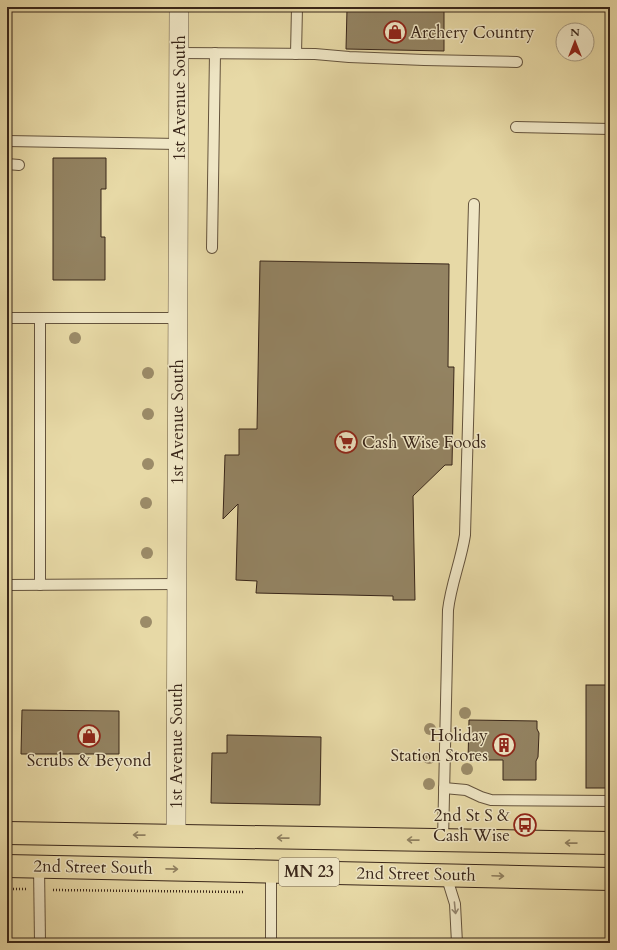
<svg xmlns="http://www.w3.org/2000/svg" width="617" height="950" viewBox="0 0 617 950" font-family="Cardo,serif">
  <style>
    .building { fill: #938362; stroke: #392619 }
    .lines { fill: none; stroke-linecap: round; stroke-linejoin: round }
    .service-casing { stroke: #64533c; stroke-width: 12 }
    .minor-casing { stroke: #64533c; stroke-width: 20 }
    .trunk-casing { stroke: #392619; stroke-width: 24 }
    .path { stroke: #392619; stroke-width: 2.5; stroke-dasharray: 1 2; stroke-linecap: butt }
    .service { stroke: #efe6c5; stroke-width: 10 }
    .minor { stroke: #efe6c5; stroke-width: 19 }
    .trunk { stroke: #e7d9a6; stroke-width: 22 }
    .tree { fill: #9b8b68 }
    .oneway { stroke: #908060 }
    .oneway2 { stroke: #94866f }
    .labels { text-anchor: middle; dominant-baseline: central; stroke-width: 3; stroke-linejoin: round; paint-order: stroke }
    .shield { fill: #efe6c5; stroke: #70604d; stroke-width: 1 }
    .shield-label { font-size: 16px; font-weight: bold; fill: #392619 }
    .poi-label { font-size: 17px; fill: #392619; stroke: #efe6c5; text-anchor: start }
    .street-label { font-size: 17px; fill: #392619; stroke: #efe6c5 }
  </style>
  <rect width="100%" height="100%" fill="#e7d9a6"/>
  <filter id="stains"><feTurbulence type="fractalNoise" baseFrequency=".005" numOctaves="4"/><feColorMatrix values="0 0 0 0 .2 0 0 0 0 .09 0 0 0 0 .02 0 0 0 .5 -.17"/></filter>
  <radialGradient id="worn" r=".72"><stop offset=".6" stop-color="#630" stop-opacity="0"/><stop offset="1" stop-color="#630" stop-opacity=".3"/></radialGradient>
  <!-- building -->
  <g class="building">
    <path d="M347,9L444,11V51L346,49Z"/>
    <path d="M53,158H106V189H101V237H105V280H53Z"/>
    <path d="M260,261L449,264L448,367H454L452,465H445L413,496L415,600H393V596L256,593L257,581L236,580L238,504L223,519L225,455H239V429H257Z"/>
    <rect x="586" y="685" width="24" height="103"/>
    <path d="M22,710L119,711V754H21Z"/>
    <path d="M469,720L537,721V729L539,733L538,757L536,761V780H503V760H468Z"/>
    <path d="M227,735L321,737L320,805L211,803L212,753H227Z"/>
  </g>
  <g class="lines">
    <!-- service casing -->
    <g class="service-casing">
      <g id="service">
        <path d="M179,53L315,54L349,57L424,60L517,62"/>
        <path d="M296,54L297,7"/>
        <path d="M516,127L610,129"/>
        <path d="M7,141L178,144"/>
        <path d="M7,164L19,165"/>
        <path d="M212,248L215,53"/>
        <path d="M7,318H178"/>
        <path d="M40,318V585"/>
        <path d="M7,585L177,584"/>
        <path d="M444,788L466,790L481,797L491,800L610,801"/>
        <path d="M443,841L448,610C451,584 461,561 465,535L474,204"/>
        <path d="M39,866L40,943"/>
        <path d="M271,871V943"/>
        <path d="M446,875L455,904L457,943"/>
      </g>
    </g>
    <!-- minor casing -->
    <g class="minor-casing">
      <path id="minor" d="M176,836L179,7"/>
    </g>
    <!-- trunk casing -->
    <g class="trunk-casing">
      <g id="trunk">
        <path d="M7,833L610,843"/>
        <path d="M7,866L610,879"/>
      </g>
    </g>
    <!-- path -->
    <g class="path">
      <path d="M7,889H26"/>
      <path d="M53,890L244,892"/>
    </g>
    <!-- service -->
    <use href="#service" class="service"/>
    <!-- minor -->
    <use href="#minor" class="minor"/>
    <!-- trunk -->
    <use href="#trunk" class="trunk"/>
  </g>
  <!-- trees -->
  <g class="tree">
    <circle cx="75" cy="338" r="6"/>
    <circle cx="148" cy="373" r="6"/>
    <circle cx="148" cy="414" r="6"/>
    <circle cx="148" cy="464" r="6"/>
    <circle cx="146" cy="503" r="6"/>
    <circle cx="147" cy="553" r="6"/>
    <circle cx="146" cy="622" r="6"/>
    <circle cx="465" cy="713" r="6"/>
    <circle cx="430" cy="729" r="6"/>
    <circle cx="429" cy="758" r="6"/>
    <circle cx="467" cy="769" r="6"/>
    <circle cx="429" cy="784" r="6"/>
  </g>
  <!-- one-way arrows -->
  <defs><path id="oneway-shaft" d="M-6 0H5M1.5-3L5.5 0L1.5 3" fill="none" stroke-width="1.6" stroke-linecap="round" stroke-linejoin="round"/></defs>
  <g class="oneway">
    <use href="#oneway-shaft" transform="translate(139 835) rotate(-179)"/>
    <use href="#oneway-shaft" transform="translate(283 838) rotate(-179)"/>
    <use href="#oneway-shaft" transform="translate(413 840) rotate(-179)"/>
    <use href="#oneway-shaft" transform="translate(571 843) rotate(-179)"/>
    <use href="#oneway-shaft" transform="translate(172 869) rotate(1)"/>
    <use href="#oneway-shaft" transform="translate(498 876) rotate(2)"/>
  </g>
  <use class="oneway2" href="#oneway-shaft" transform="translate(455 908) rotate(84)"/>
  <!-- icons -->
  <defs>
    <g id="shop-ring" transform="scale(1.15)"><circle r="9.5" fill="#efe6c5" stroke="#8f2418" stroke-width="1.5"/><path d="M-5-2.5h2.3a2.7 3.5 0 0 1 5.4 0H5L5.5 6h-11ZM-1.5-2.5h3a1.5 2.3 0 0 0-3 0Z" fill="#8f2418"/></g>
    <g id="supermarket-ring" transform="scale(1.15)"><circle r="9.5" fill="#efe6c5" stroke="#8f2418" stroke-width="1.5"/><path d="M-6-5.5h2.5l.6 2H6L4.5 2H-2.5L-4.4-4H-6ZM-1.5 3.2a1.3 1.3 0 1 0 .1 0ZM3 3.2a1.3 1.3 0 1 0 .1 0Z" fill="#8f2418"/></g>
    <g id="building-ring" transform="scale(1.15)"><circle r="9.5" fill="#efe6c5" stroke="#8f2418" stroke-width="1.5"/><path d="M-4-6H4V6H1V3H-1V6H-4ZM-2.5-4.3h1.7v1.8h-1.7ZM.8-4.3h1.7v1.8H.8ZM-2.5-1h1.7V.8h-1.7ZM.8-1h1.7V.8H.8Z" fill="#8f2418"/></g>
    <g id="bus-ring" transform="scale(1.15)"><circle r="9.5" fill="#efe6c5" stroke="#8f2418" stroke-width="1.5"/><path d="M-5-6H5V4H4V6H2V4H-2V6H-4V4H-5ZM-3.5-4V0h7V-4ZM-3.5 1.2v1.5H-2V1.2ZM2 1.2v1.5H3.5V1.2Z" fill="#8f2418"/></g>
  </defs>
  <g fill-rule="evenodd">
    <use href="#shop-ring" x="395" y="32"/>
    <use href="#supermarket-ring" x="346" y="442"/>
    <use href="#shop-ring" x="89" y="736"/>
    <use href="#building-ring" x="504" y="745"/>
    <use href="#bus-ring" x="525" y="825"/>
  </g>
  <g class="labels">
    <!-- shield labels -->
    <rect class="shield" x="279" y="858" width="60" height="28" rx="3"/>
    <g class="shield-label">
      <text x="309" y="872">MN 23</text>
    </g>
    <!-- poi labels -->
    <g class="poi-label">
      <text x="410" y="32">Archery Country</text>
      <text x="362" y="442">Cash Wise Foods</text>
      <text x="488" y="735" text-anchor="end">Holiday<tspan x="488" dy="20">Station Stores</tspan></text>
      <text x="89" y="760" text-anchor="middle">Scrubs &amp; Beyond</text>
      <text x="510" y="815" text-anchor="end">2nd St S &amp;<tspan x="510" dy="20">Cash Wise</tspan></text>
    </g>
    <!-- street labels -->
    <g class="street-label">
      <text transform="translate(179 98) rotate(-90)">1st Avenue South</text>
      <text transform="translate(177 422) rotate(-90)">1st Avenue South</text>
      <text transform="translate(176 746) rotate(-90)">1st Avenue South</text>
      <text transform="translate(93 867) rotate(1)">2nd Street South</text>
      <text transform="translate(416 874) rotate(1)">2nd Street South</text>
    </g>
  </g>
  <!-- margin -->
  <rect width="617" height="950" fill="none" stroke="#e7d9a6" stroke-width="24"/>
  <rect x="8" y="8" width="601" height="934" fill="none" stroke="#392619" stroke-width="2"/>
  <rect x="12" y="12" width="593" height="926" fill="none" stroke="#392619"/>
  <!-- north arrow -->
  <g transform="translate(575 42)"><circle r="19" fill="#efe6c5" stroke="#a69980"/>
  <path d="M0-3L7 15L0 10L-7 15Z" fill="#8f2418"/>
  <text y="-6" font-size="11" font-weight="bold" text-anchor="middle" fill="#392619">N</text>
  </g>
  <rect width="100%" height="100%" filter="url(#stains)"/>
  <rect width="100%" height="100%" fill="url(#worn)"/>
</svg>
